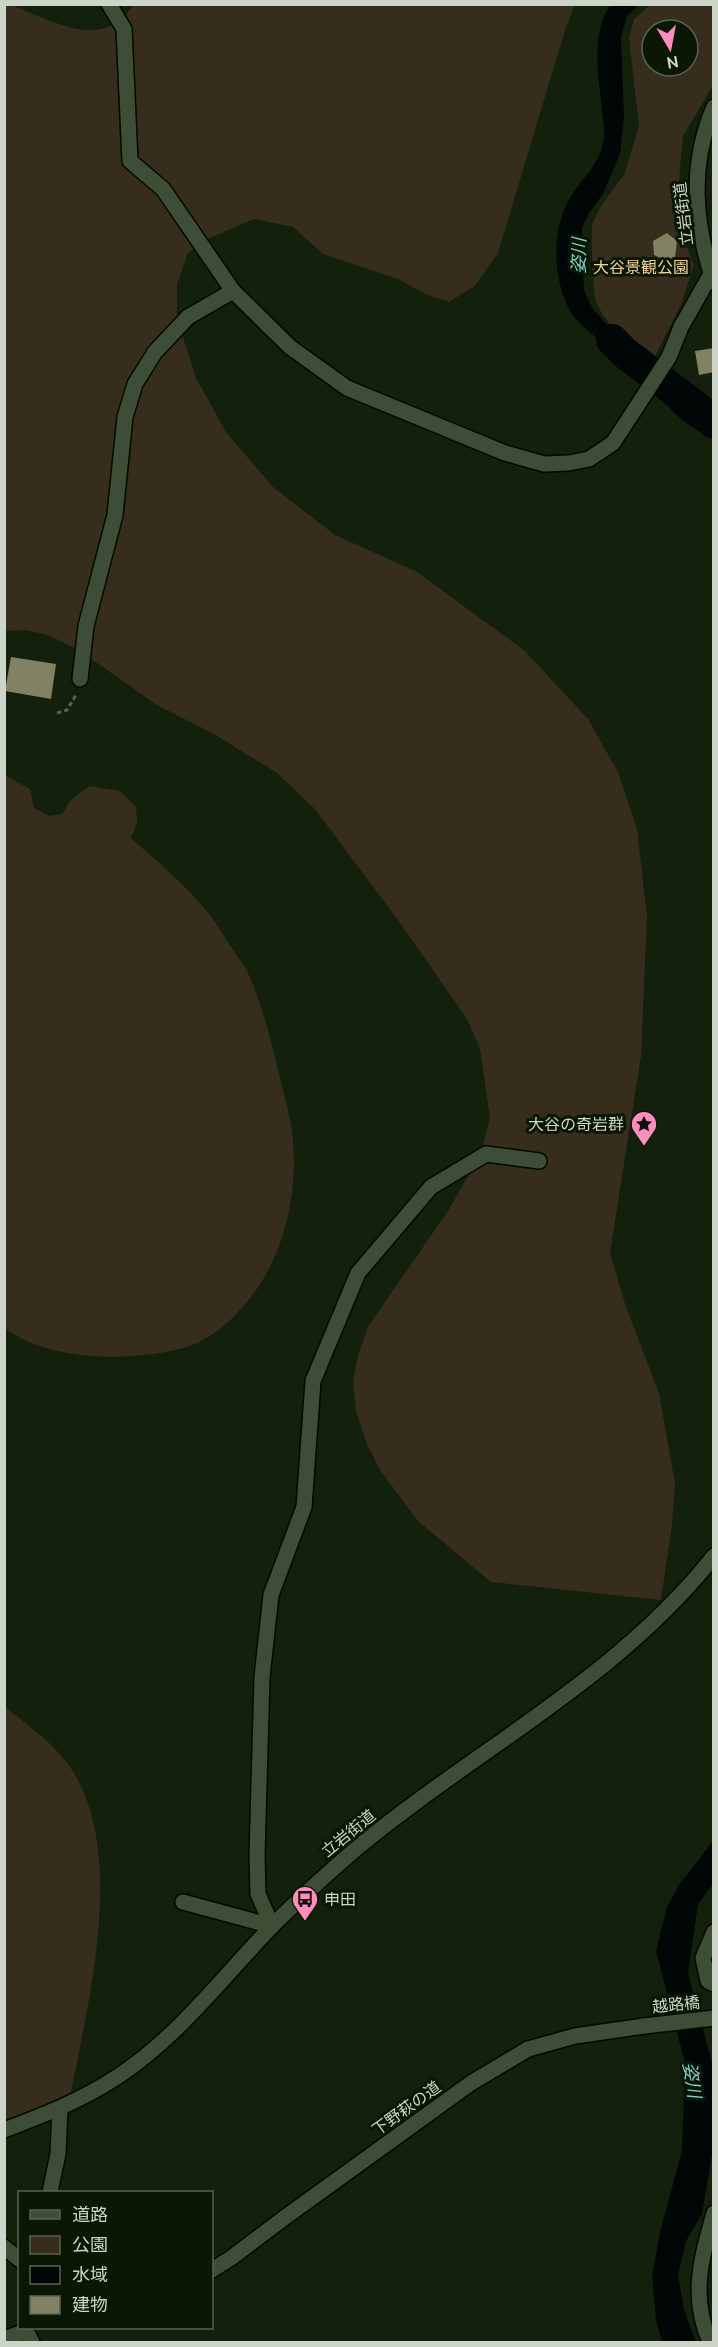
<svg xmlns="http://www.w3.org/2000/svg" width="718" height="2347" viewBox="0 0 718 2347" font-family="Ubuntu,'Noto Sans JP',sans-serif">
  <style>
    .green { fill: #372d1d; fill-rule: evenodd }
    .water { fill: #000706 }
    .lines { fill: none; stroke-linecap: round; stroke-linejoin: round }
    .river { stroke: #000706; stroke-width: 32 }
    .building { fill: #818164 }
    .minor-casing { stroke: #020900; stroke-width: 18 }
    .tertiary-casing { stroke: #020900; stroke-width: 18 }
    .path { stroke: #55604e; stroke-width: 3; stroke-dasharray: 4.5 3; stroke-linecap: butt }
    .minor { stroke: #3e4d36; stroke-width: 15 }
    .tertiary { stroke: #3e4d36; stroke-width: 15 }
    .labels { text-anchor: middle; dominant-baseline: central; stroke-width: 6; stroke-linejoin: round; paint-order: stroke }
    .street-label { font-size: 16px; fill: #ccd5c7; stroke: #0a1704 }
    .park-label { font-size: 16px; fill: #f1d2a0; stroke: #0a1704 }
    .poi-label { font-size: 16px; fill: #ccd5c7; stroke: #0a1704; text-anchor: end }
    .water-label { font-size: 18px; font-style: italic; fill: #85ceca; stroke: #0a1704 }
  </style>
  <rect width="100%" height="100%" fill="#13200c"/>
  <!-- green -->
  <g class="green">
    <path d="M4,5H11C51,20 104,53 133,5H575L566,27L498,253L475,286L449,302L425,294L398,279L323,254L293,227L254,219L203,241L188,253L177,284V319L196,378L226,432L273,487L335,535L417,572L525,651L588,719L618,772L637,829L647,916L641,1056L610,1253L626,1307L659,1393L675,1484L672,1524L661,1600L491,1582L418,1521L380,1470L367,1444L356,1411L353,1381L358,1355L369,1325L448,1211L470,1173L484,1142L490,1118L480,1048L467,1019L403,927L315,809L277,773L214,734L157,705L77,649L48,635L25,630L5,631Z"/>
    <path d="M650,5H713V85L683,136L680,168L678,202L683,238L694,265L681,305L654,358L627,344L602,314L595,299L592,269V224L601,206L624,175L639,126L629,38L634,19ZM652,30H688V66H652Z"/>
    <path d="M5,775L30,789L34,808L49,816L62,814L71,800L89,786L120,791L136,807L137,823L131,838C157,861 184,884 206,910C215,921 222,933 229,944C235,953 242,962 247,971C261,1001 269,1033 277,1066C281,1083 286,1101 290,1119C302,1186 286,1264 237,1313C226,1325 213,1336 197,1343C177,1352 153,1354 131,1356C91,1359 37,1353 5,1328Z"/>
    <path d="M4,1706C26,1724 51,1741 68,1764C129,1849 88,2002 70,2098L5,2120Z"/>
  </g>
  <!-- water -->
  <g class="water">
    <path d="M610,5H639L627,16L621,37L624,118L620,154L603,194L589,213L582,228L583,275L584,290L592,308L623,342L650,359L642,372C623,357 579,329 569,309C553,278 551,229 570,198C583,177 603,161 604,135C605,128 603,119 602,112C599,76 590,37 610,5Z"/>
    <path d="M669,370L713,405V438C694,431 669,412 659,393Z"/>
    <path d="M713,1841V1884L698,1904L688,1973L714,2070L713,2148L702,2214L686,2241L678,2275L684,2310L696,2342H662L656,2320L652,2276L660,2232L682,2151L685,2063L656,1951L667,1907L679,1885Z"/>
  </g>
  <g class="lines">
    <!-- river -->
    <path class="river" d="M612,340L625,353L709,417L714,423"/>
  </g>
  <!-- building -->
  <g class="building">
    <path d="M667,233L677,241L675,257L665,260L654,255L653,241Z"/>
    <path d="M714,348V372L699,375L695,351Z"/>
    <path d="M11,657L56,664L51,699L5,691Z"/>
  </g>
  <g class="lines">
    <!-- minor casing -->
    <g class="minor-casing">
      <g id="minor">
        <path d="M109,4L124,29L130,161L163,189L233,291L290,347L347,388L505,453L544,464L569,463L589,459L613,443L669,357L681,327L711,274"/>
        <path d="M80,679L86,626L115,515L125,417L135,384L155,352L188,317L233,291"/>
        <path d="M183,1902L272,1926"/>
        <path d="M272,1926L258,1894L257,1856L262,1677L271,1595L304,1507L313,1381L358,1273L431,1187L486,1154L539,1161"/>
        <path d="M714,1932L703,1958L708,1981L714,1984"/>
        <path d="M50,2192L58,2154L60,2109"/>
        <path d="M4,2247L20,2260"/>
        <path d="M212,2270L231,2258L284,2218L471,2083L528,2049L575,2036L644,2026"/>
        <path d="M4,2339L26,2331L32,2342"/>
        <path d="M710,2342C690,2296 701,2260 714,2213"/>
      </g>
    </g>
    <!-- tertiary casing -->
    <g class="tertiary-casing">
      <g id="tertiary">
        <path d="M714,107C689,165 694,223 714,282"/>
        <path d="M644,2026L714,2018"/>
        <path d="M4,2130C44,2115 82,2100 117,2077C178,2037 222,1978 272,1926C299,1899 328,1873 357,1848C475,1750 618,1678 714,1556"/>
      </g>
    </g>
    <!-- path -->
    <path class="path" d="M57,713L67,710L76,695"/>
    <!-- minor -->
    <use href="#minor" class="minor"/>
    <!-- tertiary -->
    <use href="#tertiary" class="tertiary"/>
  </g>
  <!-- icons -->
  <defs>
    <g id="sight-pin" transform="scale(1.35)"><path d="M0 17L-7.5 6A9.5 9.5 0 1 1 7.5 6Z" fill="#fe8ebc" stroke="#0a1704"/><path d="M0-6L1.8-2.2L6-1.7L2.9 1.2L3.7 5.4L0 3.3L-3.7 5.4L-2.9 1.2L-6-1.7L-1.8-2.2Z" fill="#111"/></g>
    <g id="bus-pin" transform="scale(1.35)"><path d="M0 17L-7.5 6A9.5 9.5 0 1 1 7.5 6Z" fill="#fe8ebc" stroke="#0a1704"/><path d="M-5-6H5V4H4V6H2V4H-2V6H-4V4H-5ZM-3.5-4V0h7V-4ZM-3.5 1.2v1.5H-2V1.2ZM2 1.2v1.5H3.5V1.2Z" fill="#111"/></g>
  </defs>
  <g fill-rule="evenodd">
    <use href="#sight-pin" x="644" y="1124"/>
    <use href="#bus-pin" x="305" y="1899"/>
  </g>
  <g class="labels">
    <!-- street labels -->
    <g class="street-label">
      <text transform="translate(683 214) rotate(-97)">立岩街道</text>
      <text transform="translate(348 1833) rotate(-39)">立岩街道</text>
      <text transform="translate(676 2004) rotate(-6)">越路橋</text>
      <text transform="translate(406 2108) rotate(-36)">下野萩の道</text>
    </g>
    <!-- park labels -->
    <g class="park-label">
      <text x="641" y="267">大谷景観公園</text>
    </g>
    <!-- poi labels -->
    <g class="poi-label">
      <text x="624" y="1124">大谷の奇岩群</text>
      <text x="324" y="1899" text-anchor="start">申田</text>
    </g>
    <!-- water labels -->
    <g class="water-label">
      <text transform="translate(578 256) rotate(-89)">姿川</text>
      <text transform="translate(693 2080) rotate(81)">姿川</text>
    </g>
  </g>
  <!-- border -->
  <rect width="718" height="2347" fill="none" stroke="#ccd5c7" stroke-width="12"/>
  <!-- legend -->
  <rect x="18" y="2191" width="195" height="138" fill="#0a1704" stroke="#586352" stroke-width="1.5"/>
  <rect x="30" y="2210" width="30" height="9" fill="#3e4d36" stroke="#586352" stroke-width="1.5"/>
  <text x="72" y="2221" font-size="18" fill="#ccd5c7">道路</text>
  <rect x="30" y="2236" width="30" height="18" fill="#372d1d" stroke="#586352" stroke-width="1.5"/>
  <text x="72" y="2251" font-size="18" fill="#ccd5c7">公園</text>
  <rect x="30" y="2266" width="30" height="18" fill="#000706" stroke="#586352" stroke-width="1.5"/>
  <text x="72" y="2281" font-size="18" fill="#ccd5c7">水域</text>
  <rect x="30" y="2296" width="30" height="18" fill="#818164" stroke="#586352" stroke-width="1.5"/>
  <text x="72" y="2311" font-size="18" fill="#ccd5c7">建物</text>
  <!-- north arrow -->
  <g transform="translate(670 48) rotate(170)"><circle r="28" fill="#0a1704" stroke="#586352" stroke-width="1.5"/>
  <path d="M0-4.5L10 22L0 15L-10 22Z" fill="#fe8ebc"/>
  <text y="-9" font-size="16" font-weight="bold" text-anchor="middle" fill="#ccd5c7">N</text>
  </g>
</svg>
